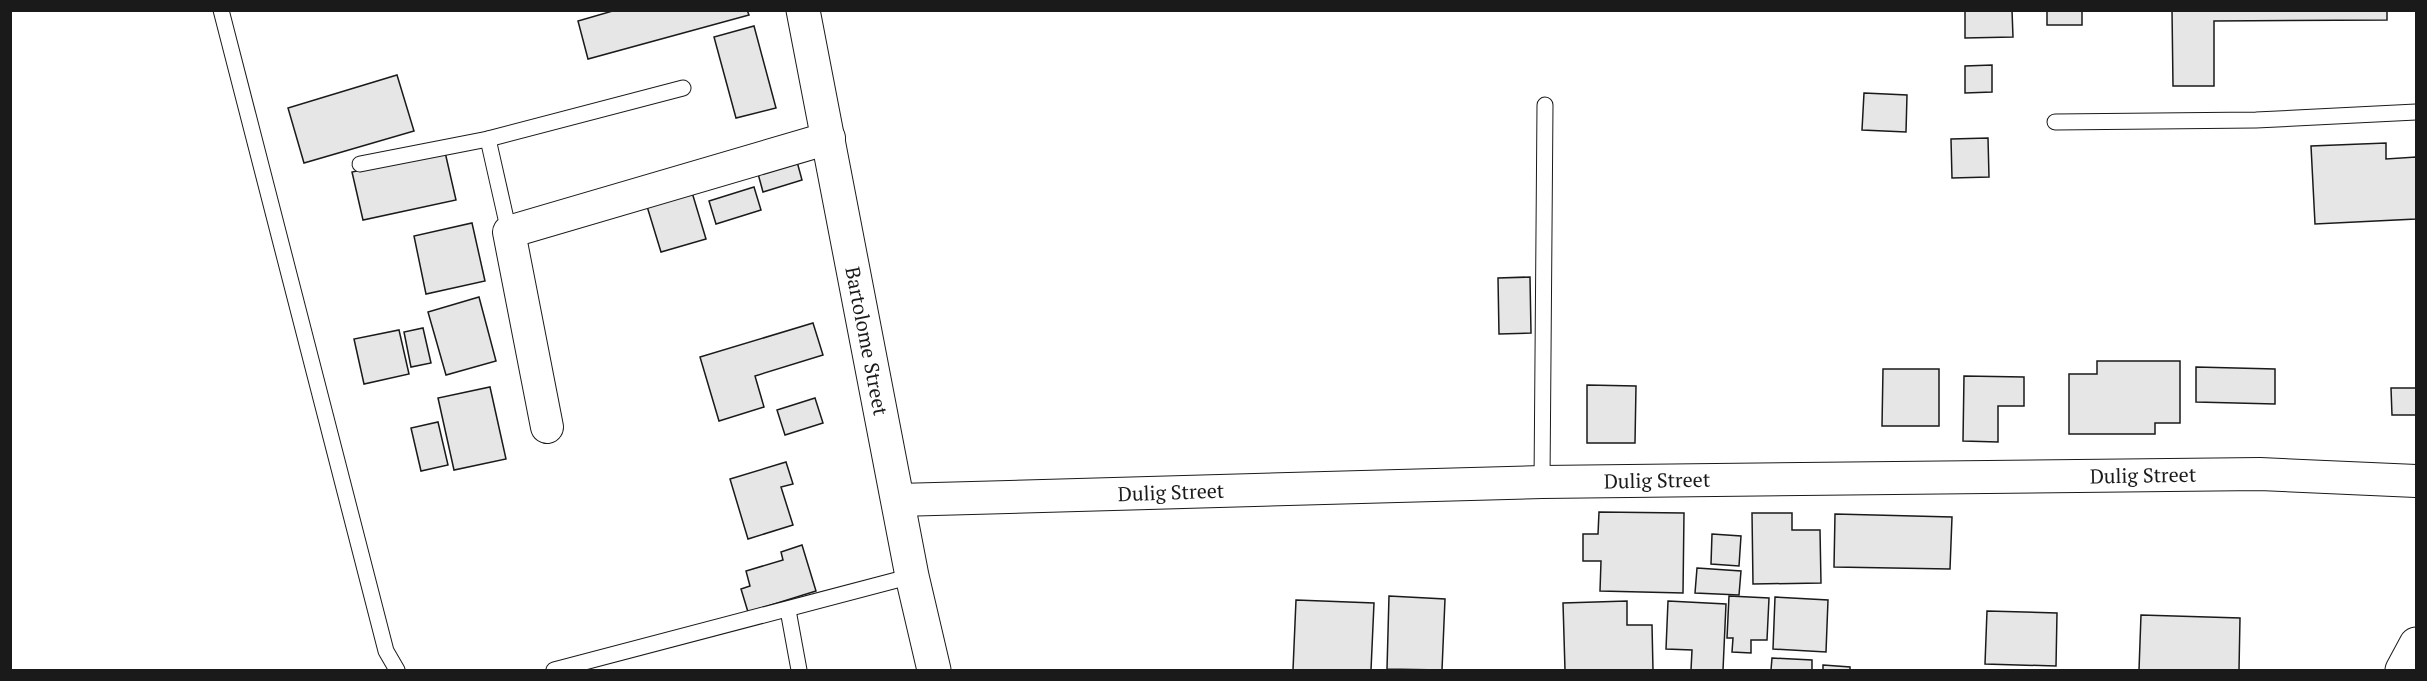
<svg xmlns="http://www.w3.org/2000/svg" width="2427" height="681" viewBox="0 0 2427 681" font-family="'PT Serif',serif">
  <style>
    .building { fill: #e6e6e6; stroke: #1a1a1a; stroke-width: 1.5 }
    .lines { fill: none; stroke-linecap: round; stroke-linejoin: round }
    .lane-casing { stroke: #1a1a1a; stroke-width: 17 }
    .street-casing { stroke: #1a1a1a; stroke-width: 34 }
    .secondary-casing { stroke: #1a1a1a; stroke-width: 35 }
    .highway-casing { stroke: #1a1a1a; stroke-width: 35 }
    .lane { stroke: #fff; stroke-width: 15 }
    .street { stroke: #fff; stroke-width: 32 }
    .secondary { stroke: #fff; stroke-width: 33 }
    .highway { stroke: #fff; stroke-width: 33 }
    .labels { text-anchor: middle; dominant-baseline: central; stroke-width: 4.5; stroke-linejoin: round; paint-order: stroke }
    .street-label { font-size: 20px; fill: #1a1a1a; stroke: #fff }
  </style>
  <rect width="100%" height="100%" fill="#fff"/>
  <!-- building -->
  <g class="building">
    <path d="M616,10H747L749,15L588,59L578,21Z"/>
    <path d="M1965,10H2012L2013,37L1965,38Z"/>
    <rect x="2047" y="10" width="35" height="15"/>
    <path d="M2172,10H2387V20L2214,21V86H2173Z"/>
    <path d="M754,26L776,108L736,118L714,37Z"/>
    <path d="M1992,65V92L1965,93V66Z"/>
    <path d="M397,75L414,131L304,163L288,108Z"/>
    <path d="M1864,93L1907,95L1906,132L1862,130Z"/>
    <path d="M1988,138L1989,177L1952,178L1951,139Z"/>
    <path d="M2386,143V159L2416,157V219L2315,224L2311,146Z"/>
    <path d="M445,152L456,200L363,220L352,172Z"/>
    <path d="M796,158L802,180L763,192L757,170Z"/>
    <path d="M754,187L761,210L716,224L709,201Z"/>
    <path d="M691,189L706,239L661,252L646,203Z"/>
    <path d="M472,223L485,281L426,294L414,236Z"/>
    <path d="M1530,277L1531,333L1499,334L1498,278Z"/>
    <path d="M479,297L496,361L446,375L428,312Z"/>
    <path d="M813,323L823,355L755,376L764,407L719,421L700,357Z"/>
    <path d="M423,328L431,363L411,367L404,332Z"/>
    <path d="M399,330L409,374L364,384L354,339Z"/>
    <path d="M2097,361H2180V423H2155V434H2069V374H2097Z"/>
    <path d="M2196,367L2275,369V404L2196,402Z"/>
    <path d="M1883,369H1939V426H1882Z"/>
    <path d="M1964,376L2024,377V406H1998V442L1963,441Z"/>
    <path d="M1587,385L1636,386L1635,443H1587Z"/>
    <path d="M490,387L506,459L454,470L438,398Z"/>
    <path d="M2391,388H2416V415H2392Z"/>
    <path d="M815,398L823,423L785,435L777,410Z"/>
    <path d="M438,422L448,465L421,471L411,428Z"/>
    <path d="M786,462L793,484L781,487L793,525L748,539L730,479Z"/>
    <path d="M1599,512L1684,513L1683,593L1600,591L1601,561H1583V534H1598Z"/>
    <path d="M1752,513H1792V530H1820L1821,583L1753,584Z"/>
    <path d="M1835,514L1952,517L1950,569L1834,567Z"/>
    <path d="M1712,534L1741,536L1739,566L1711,564Z"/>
    <path d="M802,545L816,591L748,612L741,589L750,586L746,571L783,560L781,552Z"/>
    <path d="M1697,568L1741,571L1739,595L1695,593Z"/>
    <path d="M1389,596L1445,599L1442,670L1387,669Z"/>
    <path d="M1729,596L1769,598L1767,640H1751V653L1732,652L1733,638H1727Z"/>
    <path d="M1775,597L1828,600L1826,652L1773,649Z"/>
    <path d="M1296,600L1374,603L1371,670H1293Z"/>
    <path d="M1627,601V625H1652L1653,670H1565L1563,603Z"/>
    <path d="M1668,601L1726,604L1723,670H1691L1692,650L1666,649Z"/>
    <path d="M1987,611L2057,613L2056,666L1985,664Z"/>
    <path d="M2141,615L2240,618L2239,670H2139Z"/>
    <path d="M1772,658L1812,660V670H1771Z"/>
    <path d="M1823,665L1850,667V670H1823Z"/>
  </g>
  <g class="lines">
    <!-- lane casing -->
    <g class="lane-casing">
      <g id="lane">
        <path d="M221,10L386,651L397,670"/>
        <path d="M2055,122L2256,120L2416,112"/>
        <path d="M360,164L488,139"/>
        <path d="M509,232L488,139L683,88"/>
        <path d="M1542,482L1545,105"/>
        <path d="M788,610L799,670"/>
        <path d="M554,670L912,576"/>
      </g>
    </g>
    <!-- street casing -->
    <g class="street-casing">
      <g id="street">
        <path d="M547,427L509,232L829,138"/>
        <path d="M898,500L1542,482L2260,474L2416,481"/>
      </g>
    </g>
    <!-- secondary casing -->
    <g class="secondary-casing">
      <path id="secondary" d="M803,10L912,576L934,670"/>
    </g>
    <!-- highway casing -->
    <g class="highway-casing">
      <path id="highway" d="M2402,670L2416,644"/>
    </g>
    <!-- lane -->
    <use href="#lane" class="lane"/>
    <!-- street -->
    <use href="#street" class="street"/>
    <!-- secondary -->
    <use href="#secondary" class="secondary"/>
    <!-- highway -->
    <use href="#highway" class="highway"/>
  </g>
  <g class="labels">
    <!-- street labels -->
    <g class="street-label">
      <text transform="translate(867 341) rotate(79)">Bartolome Street</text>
      <text transform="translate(2143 475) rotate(-1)">Dulig Street</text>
      <text transform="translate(1657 480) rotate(-1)">Dulig Street</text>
      <text transform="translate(1171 492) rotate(-2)">Dulig Street</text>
    </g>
  </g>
  <!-- border -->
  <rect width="2427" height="681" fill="none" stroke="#1a1a1a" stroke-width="24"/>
</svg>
